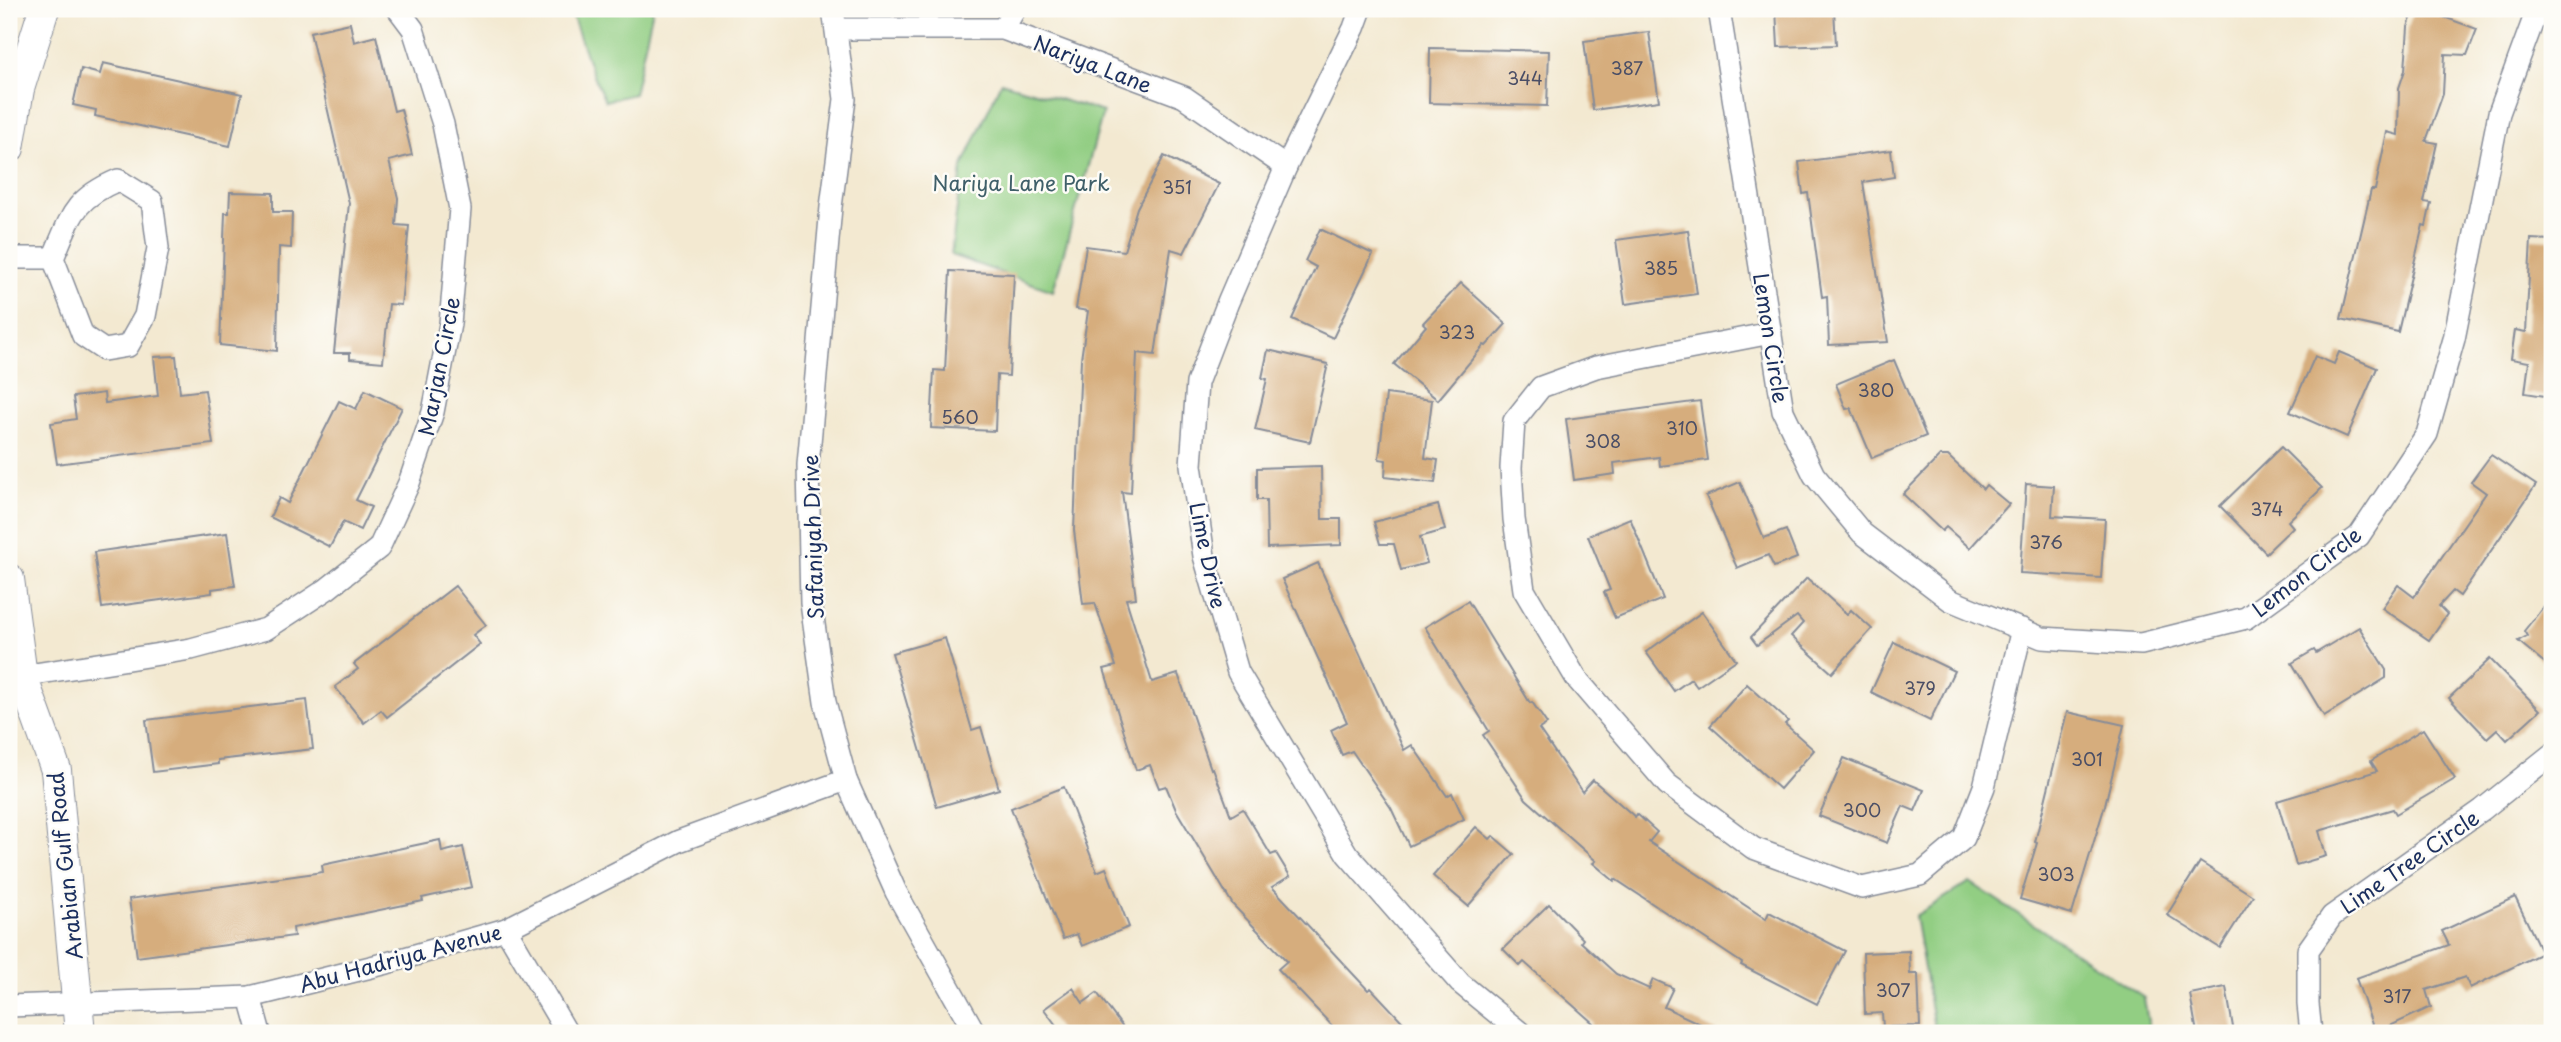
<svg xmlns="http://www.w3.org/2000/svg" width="2561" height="1042" viewBox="0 0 2561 1042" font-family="'Playpen Sans',sans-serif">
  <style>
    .green { fill: #92ce83; stroke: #567e70; stroke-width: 2 }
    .building { fill: #d6ad7d }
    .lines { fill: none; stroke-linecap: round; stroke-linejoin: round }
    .street-casing { stroke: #878c98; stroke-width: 24 }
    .secondary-casing { stroke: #878c98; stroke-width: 32 }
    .street { stroke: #fff; stroke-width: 21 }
    .secondary { stroke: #fff; stroke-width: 30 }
    .labels { text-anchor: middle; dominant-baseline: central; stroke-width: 5; stroke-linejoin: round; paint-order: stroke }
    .number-label { font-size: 18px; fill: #4a4e66 }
    .street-label { font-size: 21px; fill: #1b2f5e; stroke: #fdfcf7 }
    .park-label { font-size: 21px; fill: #3f5f69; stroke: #fdfcf7 }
  </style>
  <rect width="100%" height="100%" fill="#fdfcf7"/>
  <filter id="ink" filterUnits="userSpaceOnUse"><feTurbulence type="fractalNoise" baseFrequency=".0143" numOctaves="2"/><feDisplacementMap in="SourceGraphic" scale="14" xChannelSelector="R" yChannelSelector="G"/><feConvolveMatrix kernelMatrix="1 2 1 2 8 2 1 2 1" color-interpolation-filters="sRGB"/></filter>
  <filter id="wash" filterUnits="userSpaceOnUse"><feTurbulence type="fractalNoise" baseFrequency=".00686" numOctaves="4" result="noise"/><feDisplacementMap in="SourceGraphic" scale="28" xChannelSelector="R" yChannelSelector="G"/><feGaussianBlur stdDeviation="1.57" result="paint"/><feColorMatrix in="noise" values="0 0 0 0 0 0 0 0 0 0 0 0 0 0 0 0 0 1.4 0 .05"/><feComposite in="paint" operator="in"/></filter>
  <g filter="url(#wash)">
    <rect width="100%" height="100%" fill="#f3e9d1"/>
    <!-- green -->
    <g class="green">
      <path d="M570,9H653L634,94L605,101L592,73Z"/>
      <path d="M1001,82L1103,112L1053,291L951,255L962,168Z"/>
      <path d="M1970,882L2144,998L2150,1033H1935L1915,916Z"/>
    </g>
    <g id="blocks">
      <!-- building -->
      <g class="building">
        <path d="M1776,9H1834L1836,45L1778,47Z"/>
        <path d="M2414,10L2427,11L2477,29L2467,55L2445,54L2443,94L2426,141L2437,143L2424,202L2431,203L2426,226L2423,225L2398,332L2341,319L2371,190H2375L2387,132L2398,135L2399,88L2405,70L2408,27Z"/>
        <path d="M350,23L354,42L376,36L394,111L401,109L412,155L389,161L398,198L396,225L409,226L401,305L389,304L383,362L350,359V353H334L349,203L310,32Z"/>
        <path d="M1649,32L1659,101L1593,110L1584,41Z"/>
        <path d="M1430,48L1549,51L1547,106L1429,103Z"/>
        <path d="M103,63L242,94L230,146L95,116L96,110L73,105L81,69L100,74Z"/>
        <path d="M1891,150L1894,177L1863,182L1888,342L1829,345L1827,296L1822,297L1808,193L1803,194L1799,162Z"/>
        <path d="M1164,156L1219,184L1184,253L1171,249L1155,355L1137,353L1131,493L1122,492L1136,598L1126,599L1152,682L1178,674L1211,769L1213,768L1231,816L1243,809L1271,855L1276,853L1290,876L1272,887L1368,990L1371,988L1413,1033H1339L1278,969L1287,961L1233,905L1176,810L1166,786L1159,788L1150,765L1136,770L1104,669L1116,666L1095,603L1083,604L1074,530L1081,359L1088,311L1076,309L1086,246L1124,251L1137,208Z"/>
        <path d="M230,192L273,193V212H292L291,248L279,247L277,351L220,345L225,213H229Z"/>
        <path d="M1320,229L1373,254L1333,338L1292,319L1316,267L1305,261Z"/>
        <path d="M1688,230L1697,294L1625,304L1616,240Z"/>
        <path d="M2531,239L2552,240V397L2525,393L2529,362L2511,359L2515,330L2526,332Z"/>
        <path d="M950,271L1014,274L1009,376L997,375L995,431L931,428L934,370L945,371Z"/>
        <path d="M1461,283L1506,324L1486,346L1484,345L1438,400L1394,364L1426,326L1423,323Z"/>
        <path d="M1268,350L1328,364L1310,442L1255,430L1267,379L1262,378Z"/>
        <path d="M2339,352L2377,368L2347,437L2290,412L2315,356L2334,364Z"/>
        <path d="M176,356L180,393L205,390L213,444L57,464L51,423L76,419L73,397L104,393L105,403L158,396L154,357Z"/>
        <path d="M1894,360L1926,436L1872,458L1851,408L1846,409L1836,384Z"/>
        <path d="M365,390L402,408L356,500L371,507L360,530L343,522L330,547L270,517L279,498L288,503L339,401L356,409Z"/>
        <path d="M1386,394L1432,400L1425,458L1438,460L1435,483L1385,477L1386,460L1379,459Z"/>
        <path d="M1700,401L1708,460L1660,466L1659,457L1614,463L1615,474L1574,480L1566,419Z"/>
        <path d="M2281,447L2322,488L2288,521L2293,527L2266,553L2220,506Z"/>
        <path d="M2491,455L2536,485L2460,596L2453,591L2439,606L2447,614L2429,640L2382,608L2398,585L2414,597L2486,493L2471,482Z"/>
        <path d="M1940,456H1948L1983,489L1986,485L2009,504L1970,548L1946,527L1942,531L1903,494Z"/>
        <path d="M1321,466L1322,519H1341V545L1267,548L1266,500H1257V468Z"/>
        <path d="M1740,482L1764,538L1786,530L1797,558L1774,567L1768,555L1737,568L1706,496Z"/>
        <path d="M2026,484L2054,486L2052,516L2105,519L2101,578L2020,573Z"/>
        <path d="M1438,505L1445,530L1420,537L1427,563L1401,570L1394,544H1380L1374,522Z"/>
        <path d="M1630,518L1663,599L1615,618L1604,592L1610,590L1588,536Z"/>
        <path d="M227,533L235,586L212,589V593L102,608L94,552Z"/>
        <path d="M1318,563L1404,750L1412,745L1447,796L1452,793L1464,819L1409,846L1391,808L1352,751L1342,755L1331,730L1347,722L1282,579Z"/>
        <path d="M1807,578L1847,614L1851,610L1872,629L1832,673L1791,636L1803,623L1797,616L1757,645L1751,637Z"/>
        <path d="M455,586L486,625L473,635L480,644L387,717L381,710L364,723L335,687L358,669L354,664Z"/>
        <path d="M2552,596V669L2518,641L2527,636L2524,631Z"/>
        <path d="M1468,601L1530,703L1532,702L1547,724L1539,729L1582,792L1593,780L1635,817L1637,814L1657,832L1649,842L1766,919L1769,912L1845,951L1817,1004L1741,965L1742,963L1615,879L1614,881L1593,863L1596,861L1526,799L1483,735L1489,731L1425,627Z"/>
        <path d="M1702,612L1736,660L1697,687L1691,679L1674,691L1646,652Z"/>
        <path d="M2359,627L2386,670V678L2324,716L2292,663L2314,650L2316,653Z"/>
        <path d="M945,638L972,730L981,727L999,789L937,807L892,653Z"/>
        <path d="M1894,642L1954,671L1930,721L1871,692Z"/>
        <path d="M2490,659L2540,710L2507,740L2497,729L2487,738L2449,698Z"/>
        <path d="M1747,684L1788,721L1785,724L1814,750L1780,789L1710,726Z"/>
        <path d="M307,700L313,749L218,760V764L153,772L146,720Z"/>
        <path d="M2067,712L2124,725L2105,805L2072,914L2020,899L2037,843L2035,842Z"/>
        <path d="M2423,729L2455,779L2396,814L2393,809L2319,831L2326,856L2296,865L2277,801L2377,771L2371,761Z"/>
        <path d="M1844,758L1924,790L1915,811L1903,806L1887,843L1819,816Z"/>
        <path d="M1064,787L1097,872L1106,868L1129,927L1082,946L1077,934L1063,939L1011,808Z"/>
        <path d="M1476,827L1490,839L1493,836L1514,854L1468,906L1433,876Z"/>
        <path d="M440,840L442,852L463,847L472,887L422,898L423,901L293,928L294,936L137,957L129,899L323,872L322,865Z"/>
        <path d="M2200,862L2253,896L2220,948L2167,915Z"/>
        <path d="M2515,897L2542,953L2470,988L2465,977L2426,990L2431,1007L2375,1033L2356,978L2449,945L2442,931Z"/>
        <path d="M1549,904L1583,939L1581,942L1616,974L1649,989L1653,979L1673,988L1664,1007L1720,1033H1605L1591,1027L1593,1023L1524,962L1520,966L1503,949Z"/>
        <path d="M1909,951L1910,974H1918L1920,1026L1883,1027L1882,1013L1865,1014L1863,953Z"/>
        <path d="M2226,987L2234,1033H2197L2190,994Z"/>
        <path d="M1073,988L1083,1003L1097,993L1127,1033H1062L1044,1009Z"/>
      </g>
    </g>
  </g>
  <g filter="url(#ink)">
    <use href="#blocks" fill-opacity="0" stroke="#878c98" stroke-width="2"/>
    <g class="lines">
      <!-- street casing -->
      <g class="street-casing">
        <g id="street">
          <path d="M833,9L845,99L831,207L808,465L811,603L825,702L846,780L896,892L975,1033"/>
          <path d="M1361,9L1354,28L1286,167L1228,302L1197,383L1191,465L1204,556L1238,672L1347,854L1460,983L1521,1033"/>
          <path d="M1719,9L1783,411L1814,475L1862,533L1950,600L2042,638L2141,644L2246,618L2359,536L2427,434L2454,339L2499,113L2533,21L2541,9"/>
          <path d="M836,29H1003L1184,97L1286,167"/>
          <path d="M1003,29L1015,9"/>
          <path d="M118,180L152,201L158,248L145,316L128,346L104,350L83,336L53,258C71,217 73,199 118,180Z"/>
          <path d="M9,258H53"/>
          <path d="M1771,333L1596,367L1541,387L1514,421L1511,468L1514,519L1524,590L1576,678L1667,784L1753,848L1862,888L1920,875L1964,838L1984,787L2022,629"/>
          <path d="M22,676L191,649L266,629L327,589L379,548L409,483L433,412L450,324L460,209L443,124L413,29L398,9"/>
          <path d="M506,929L567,1033"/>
          <path d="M250,997L260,1033"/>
          <path d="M9,1006L250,997L387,963L506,929L679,841L846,780"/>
          <path d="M2311,1033L2308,1004V950L2332,916L2482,810L2552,754"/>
        </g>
      </g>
      <!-- secondary casing -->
      <g class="secondary-casing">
        <g id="secondary">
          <path d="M9,148L19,89L44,9"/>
          <path d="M9,579L22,676L56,770L80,1033"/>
        </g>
      </g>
      <!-- street -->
      <use href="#street" class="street"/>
      <!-- secondary -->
      <use href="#secondary" class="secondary"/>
    </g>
  </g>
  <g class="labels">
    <!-- number labels -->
    <g class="number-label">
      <text x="1627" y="67">387</text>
      <text x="1525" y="77">344</text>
      <text x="1177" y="186">351</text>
      <text x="1661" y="267">385</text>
      <text x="1457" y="331">323</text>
      <text x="1876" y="389">380</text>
      <text x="960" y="416">560</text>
      <text x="1682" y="427">310</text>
      <text x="1603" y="440">308</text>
      <text x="2267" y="508">374</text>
      <text x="2046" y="541">376</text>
      <text x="1920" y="687">379</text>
      <text x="2087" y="758">301</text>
      <text x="1862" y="809">300</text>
      <text x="2056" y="873">303</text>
      <text x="1893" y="989">307</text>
      <text x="2397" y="995">317</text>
    </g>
    <!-- street labels -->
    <g class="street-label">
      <text transform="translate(1093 63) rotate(21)">Nariya Lane</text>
      <text transform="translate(1772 338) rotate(81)">Lemon Circle</text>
      <text transform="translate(438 366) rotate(-79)">Marjan Circle</text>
      <text transform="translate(812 537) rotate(-92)">Safaniyah Drive</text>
      <text transform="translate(1209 555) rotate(78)">Lime Drive</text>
      <text transform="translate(2306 571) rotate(-38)">Lemon Circle</text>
      <text transform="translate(2409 861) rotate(-35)">Lime Tree Circle</text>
      <text transform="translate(64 866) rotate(-96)">Arabian Gulf Road</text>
      <text transform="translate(400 957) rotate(-15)">Abu Hadriya Avenue</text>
    </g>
    <!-- park labels -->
    <g class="park-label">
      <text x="1021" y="182">Nariya Lane Park</text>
    </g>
  </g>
  <!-- margin -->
  <rect width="2561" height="1042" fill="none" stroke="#fdfcf7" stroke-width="35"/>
</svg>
